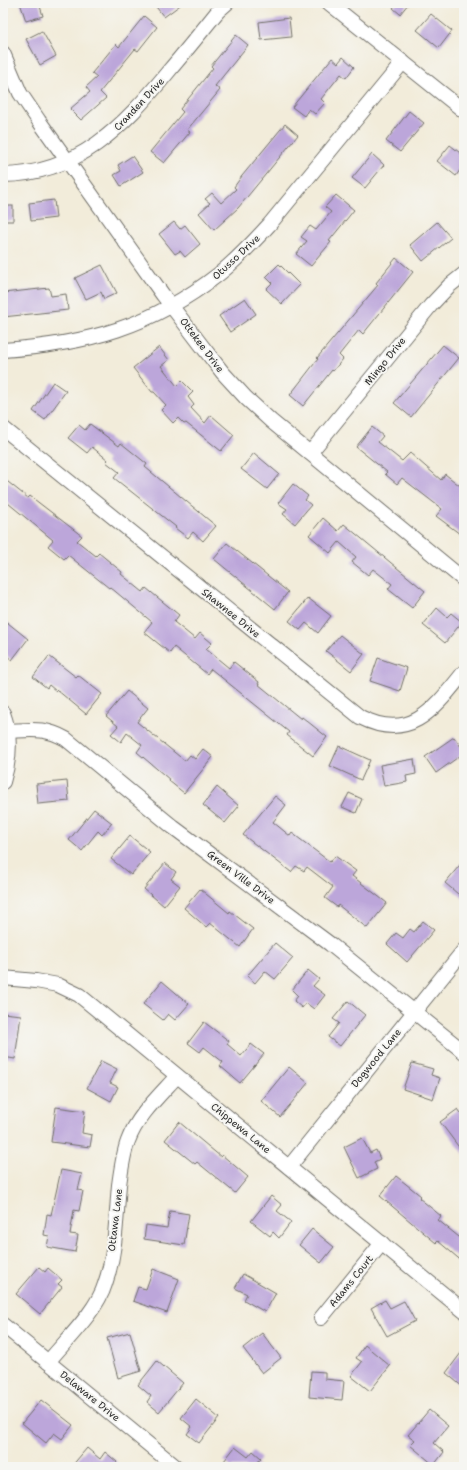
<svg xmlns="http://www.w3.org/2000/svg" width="467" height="1470" viewBox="0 0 467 1470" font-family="'Shantell Sans',sans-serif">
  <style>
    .building { fill: #bca6da }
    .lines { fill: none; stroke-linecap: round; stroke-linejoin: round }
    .minor-casing { stroke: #716f68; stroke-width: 16 }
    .minor { stroke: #fff; stroke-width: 14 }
    .labels { text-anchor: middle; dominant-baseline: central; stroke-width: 4; stroke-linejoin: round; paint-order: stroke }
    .street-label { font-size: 10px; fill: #2b2b2b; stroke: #f6f6f2 }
  </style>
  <rect width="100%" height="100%" fill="#f6f6f2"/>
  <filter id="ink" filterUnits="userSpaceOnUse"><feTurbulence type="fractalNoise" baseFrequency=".025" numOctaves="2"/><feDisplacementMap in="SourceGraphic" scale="8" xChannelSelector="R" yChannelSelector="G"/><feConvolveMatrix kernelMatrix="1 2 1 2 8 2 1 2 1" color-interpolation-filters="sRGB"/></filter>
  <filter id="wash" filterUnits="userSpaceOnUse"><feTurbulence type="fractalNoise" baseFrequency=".012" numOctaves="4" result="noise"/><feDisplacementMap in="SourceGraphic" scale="16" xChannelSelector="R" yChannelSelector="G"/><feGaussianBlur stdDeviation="0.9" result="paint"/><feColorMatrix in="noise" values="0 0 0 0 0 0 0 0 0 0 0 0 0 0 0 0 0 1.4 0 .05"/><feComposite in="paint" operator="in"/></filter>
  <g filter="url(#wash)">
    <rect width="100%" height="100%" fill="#f2ecda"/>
    <g id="blocks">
      <!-- building -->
      <g class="building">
        <path d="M20,3H39L43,16L26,21Z"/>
        <path d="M153,3H183L164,17Z"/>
        <path d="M397,3H409L400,14L393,8Z"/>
        <path d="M431,14L452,31L439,48L417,30Z"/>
        <path d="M144,16L157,27L138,51L135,49L100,92L106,98L81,120L70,109L90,92L86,87L97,77L92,73L116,44L119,47Z"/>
        <path d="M289,18L291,37L261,40L259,22Z"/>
        <path d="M42,31L56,56L40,65L26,39Z"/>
        <path d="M236,35L248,45L215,86L220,90L187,130L190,132L164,163L150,152L183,112L180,109L213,68L211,66Z"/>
        <path d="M343,57L354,67L346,78L341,74L321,99L325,103L315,114L309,109L304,116L292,107L332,58L338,63Z"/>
        <path d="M409,111L424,123L400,152L386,141Z"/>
        <path d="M285,124L298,135L238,208L214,230L199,213L210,203L205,199L212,193L221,203L236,189L234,187L242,176Z"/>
        <path d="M450,145L464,156V173L460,170L456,176L437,161Z"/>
        <path d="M372,154L384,165L365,188L352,178Z"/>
        <path d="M132,156L143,172L121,186L114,175L121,171L118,165Z"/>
        <path d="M336,195L354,210L329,241L331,242L311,266L296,254L307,241L301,237L310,226L316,230L331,212L325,207Z"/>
        <path d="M54,200L56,218L31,221L29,203Z"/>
        <rect x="3" y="206" width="10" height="15"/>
        <path d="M174,222L180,229L185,225L200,244L185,257L180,251L175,254L159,234Z"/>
        <path d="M437,222L451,238L423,261L410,245Z"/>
        <path d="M396,258L413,272L363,334L359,330L339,355L343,359L333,371L332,370L303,406L290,395L318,359L317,358L378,285L376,283Z"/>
        <path d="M279,264L300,285L282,304L266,289L272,283L266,277Z"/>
        <path d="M102,265L117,293L104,299L101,292L86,299L75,278Z"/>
        <path d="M49,288L51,296L66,294L68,310L3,317V293Z"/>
        <path d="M245,298L256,314L230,332L219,316Z"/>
        <path d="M443,345L459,358L411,417L394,403Z"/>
        <path d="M159,347L169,360L161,366L177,386L182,381L193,392L188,397L194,405L191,408L205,423L211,415L234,435L221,451L186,423L184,424L178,418L173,423L161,410L166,405L154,392H152L133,368Z"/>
        <path d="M53,382L66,391L45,420L33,411Z"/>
        <path d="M90,424L119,446L121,443L147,464L145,467L216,526L203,541L193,532L188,538L175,528L176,527L114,478L119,472L106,462L108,460L92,447L87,453L68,438L79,425L85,430Z"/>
        <path d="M372,427L383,436L378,442L402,461L410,453L441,480L445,474L464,489V537L436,516L442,509L402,478L397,484L385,474L387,472L356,447Z"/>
        <path d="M254,453L279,474L267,489L241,469Z"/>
        <path d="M3,478L28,498L30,496L82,536L77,541L96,556L99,553L122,572L121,574L143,592L146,588L179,615L174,622L195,639L200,633L212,643L206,649L229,668L234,662L259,682L258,684L301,719L302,717L327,737L313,756L287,735L289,732L211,669L207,674L174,647L170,653L144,632L152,622L110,587L109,588L68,555L64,559L48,546L53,540L3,499Z"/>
        <path d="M293,484L308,496L305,500L311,505L295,524L283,514L287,509L278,503Z"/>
        <path d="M323,518L338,531L344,524L425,591L412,608L388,589L392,584L373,569L368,575L352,562L356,557L339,542L330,553L309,535Z"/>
        <path d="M227,543L288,592L275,609L214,559Z"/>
        <path d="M308,598L331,616L318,633L306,623L300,630L289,621Z"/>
        <path d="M437,608L447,617L451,613L462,622L445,643L423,625Z"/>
        <path d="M3,619L28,639L12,660L3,653Z"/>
        <path d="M340,635L364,654L351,671L326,651Z"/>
        <path d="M49,656L76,677L78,675L102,694L86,714L57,690L56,691L49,685L47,688L33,677Z"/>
        <path d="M378,658L407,668L400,691L370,681Z"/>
        <path d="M127,691L148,708L137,722L185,761L190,755L195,759L203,749L213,757L184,793L169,781L170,780L137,752L142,745L127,733L121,742L111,734L118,726L106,716Z"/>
        <path d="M454,737L464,751V753L436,773L425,757Z"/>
        <path d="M339,746L370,760L361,780L330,766Z"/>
        <path d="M414,759L416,774L406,776L407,782L384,786L380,765Z"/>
        <path d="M67,781L69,801L38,804L36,784Z"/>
        <path d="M217,787L239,806L225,823L203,805Z"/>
        <path d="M349,793L362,799L356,813L342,807Z"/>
        <path d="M275,796L286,805L273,822L290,836L292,833L330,862L335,856L356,871L352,876L387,903L367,928L338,905L337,907L325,898L333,887L307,867L304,871L296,866L291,872L243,835Z"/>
        <path d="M94,809L112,823L102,835L98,831L82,851L69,840Z"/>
        <path d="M130,836L150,852L131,875L111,859Z"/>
        <path d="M464,860V899L445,883Z"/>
        <path d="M165,863L176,872L171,879L180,886L164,906L144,889Z"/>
        <path d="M200,889L229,913L230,911L253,929L240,947L210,923L206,927L184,908Z"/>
        <path d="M423,921L434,930L407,962L387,944L396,933L403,938L410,929L414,932Z"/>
        <path d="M275,943L293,958L275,979L265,971L255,983L247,976Z"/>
        <path d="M308,970L319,979L313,986L325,995L314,1009L306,1003L302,1008L294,1001L298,996L292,990Z"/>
        <path d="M162,981L189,1004L175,1020L168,1014L163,1020L143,1004Z"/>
        <path d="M348,1001L365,1015L340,1046L328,1037L339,1023L333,1019Z"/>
        <path d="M3,1013L21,1015L15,1059L3,1057Z"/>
        <path d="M204,1022L229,1041L227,1044L241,1056L251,1044L264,1054L240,1083L220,1066L223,1062L204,1047L200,1052L188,1043Z"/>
        <path d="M101,1061L117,1069L110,1083L118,1087L111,1101L87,1088Z"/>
        <path d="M412,1063L433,1069L431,1075L440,1078L433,1099L403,1089Z"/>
        <path d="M289,1067L308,1083L280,1117L261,1101Z"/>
        <path d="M56,1107L85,1111L82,1133L92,1135L90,1147L51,1142Z"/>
        <path d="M458,1109L464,1117V1154L440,1122Z"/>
        <path d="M179,1122L221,1157L222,1155L248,1177L235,1193L197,1162L195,1164L165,1140Z"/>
        <path d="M362,1138L370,1153L376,1150L380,1159L374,1162L377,1169L359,1178L344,1147Z"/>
        <path d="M61,1170L82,1174L78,1190L83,1191L79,1211L74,1210L70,1234L78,1235L75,1252L47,1247L49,1236L44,1235L47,1214L51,1215Z"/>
        <path d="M396,1176L421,1196L419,1198L441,1216L438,1220L464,1241V1263L438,1241L436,1243L380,1196Z"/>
        <path d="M271,1196L282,1205L277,1211L291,1222L279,1238L273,1232L270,1236L251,1221Z"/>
        <path d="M170,1211L189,1214L184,1245L144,1239L146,1225L167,1228Z"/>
        <path d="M312,1229L334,1247L321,1263L299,1245Z"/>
        <path d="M39,1267L45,1272L48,1268L62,1280L58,1284L62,1287L40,1314L16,1294Z"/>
        <path d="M153,1269L179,1279L167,1313L133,1301L138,1287L146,1289Z"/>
        <path d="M243,1274L276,1293L265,1312L244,1300L247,1294L235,1288Z"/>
        <path d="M385,1300L390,1308L404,1301L415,1321L387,1336L371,1308Z"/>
        <path d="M130,1332L141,1371L118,1378L107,1338Z"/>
        <path d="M262,1333L281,1358L262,1373L243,1348Z"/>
        <path d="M365,1345L390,1366L370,1391L351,1376L362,1362L356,1358Z"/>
        <path d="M464,1349V1388L446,1373Z"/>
        <path d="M157,1361L183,1383L159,1412L147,1402L151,1396L138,1385Z"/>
        <path d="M311,1371L325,1372V1379L344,1381L342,1400L309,1397Z"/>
        <path d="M196,1399L219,1418L199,1443L187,1434L192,1427L181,1418Z"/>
        <path d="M41,1400L73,1425L62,1439L54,1433L46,1443L22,1423Z"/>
        <path d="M429,1410L448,1426L434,1443L444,1452L434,1465L410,1445L415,1440L408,1435Z"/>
        <path d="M235,1447L248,1457L253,1451L261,1458L256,1465L259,1467H231L224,1461Z"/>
        <path d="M87,1448L100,1459L105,1452L117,1462L113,1467H71Z"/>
      </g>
    </g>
  </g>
  <g filter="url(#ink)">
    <use href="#blocks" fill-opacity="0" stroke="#716f68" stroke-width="1"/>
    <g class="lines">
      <!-- minor casing -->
      <g class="minor-casing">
        <g id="minor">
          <path d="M329,3L464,111"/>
          <path d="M3,53L20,93L39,121L163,295L202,346L223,373L246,398L271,421L464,580"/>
          <path d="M3,175C78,174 123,127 168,72C185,52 202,31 218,11L227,3"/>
          <path d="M3,350C88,344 151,327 219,274C238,259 253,242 269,225L403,62"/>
          <path d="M3,428L360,717C411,743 435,708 464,672"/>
          <path d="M310,453L431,305L449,286L464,274"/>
          <path d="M3,713C12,737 10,759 3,782"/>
          <path d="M8,731C31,730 45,727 66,739L173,827L330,944L464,1052"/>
          <path d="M3,978L36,981L58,985L79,995L464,1311"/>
          <path d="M289,1167L464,950"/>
          <path d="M321,1318L382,1243"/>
          <path d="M3,1325L176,1467"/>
          <path d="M48,1362C66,1340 97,1311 105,1284C116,1253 116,1218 119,1185C121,1171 123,1154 128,1141C137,1116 160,1095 177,1076"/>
        </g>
      </g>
      <!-- minor -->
      <use href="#minor" class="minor"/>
    </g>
  </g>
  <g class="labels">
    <!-- street labels -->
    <g class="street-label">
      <text transform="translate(139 104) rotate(-47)">Cranden Drive</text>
      <text transform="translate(236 257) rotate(-43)">Otusso Drive</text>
      <text transform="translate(202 345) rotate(53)">Ottekee Drive</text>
      <text transform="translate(385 361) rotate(-51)">Mingo Drive</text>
      <text transform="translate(231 613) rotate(39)">Shawnee Drive</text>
      <text transform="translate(241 877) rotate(37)">Green Ville Drive</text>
      <text transform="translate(376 1058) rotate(-51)">Dogwood Lane</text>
      <text transform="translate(241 1128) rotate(39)">Chippewa Lane</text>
      <text transform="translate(115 1220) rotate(-83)">Ottawa Lane</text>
      <text transform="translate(351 1281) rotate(-51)">Adams Court</text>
      <text transform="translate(90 1396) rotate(39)">Delaware Drive</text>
    </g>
  </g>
  <!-- margin -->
  <rect width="467" height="1470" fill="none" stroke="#f6f6f2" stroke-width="16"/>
</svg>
